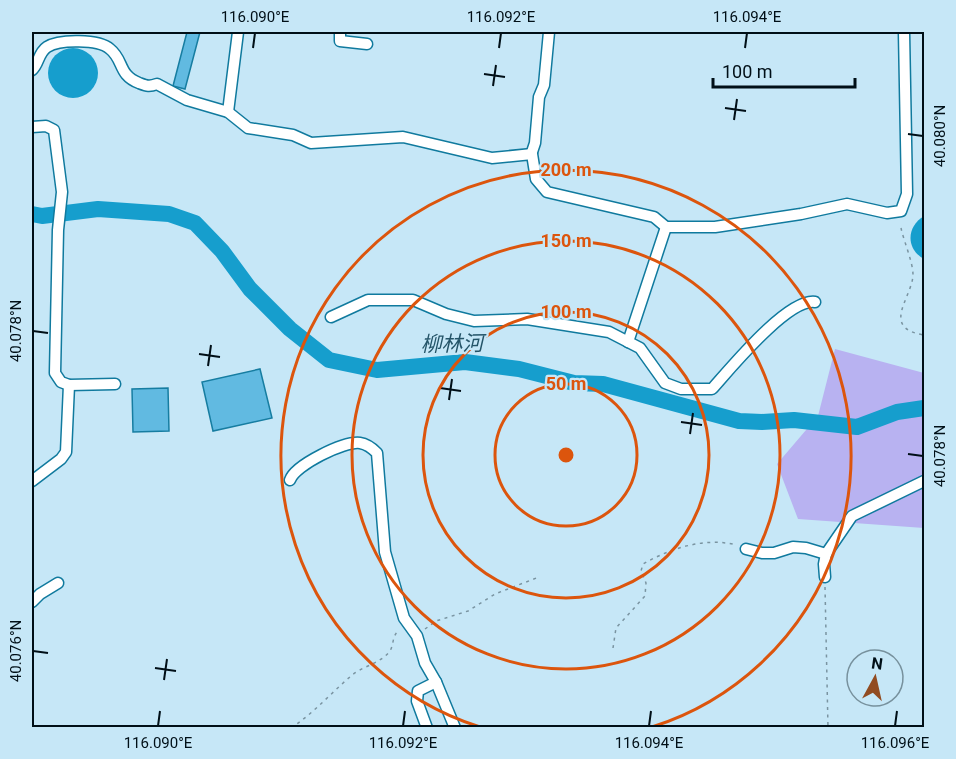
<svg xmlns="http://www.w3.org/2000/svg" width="956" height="759" viewBox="0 0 956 759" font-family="Roboto,'Noto Sans SC',sans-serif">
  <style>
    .green { fill: #b8b2f1 }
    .water { fill: #169ecd }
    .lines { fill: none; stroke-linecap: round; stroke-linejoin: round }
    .river { stroke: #169ecd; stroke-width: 16 }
    .building { fill: #61bae1; stroke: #167da1; stroke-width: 1.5 }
    .minor-casing { stroke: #107a9e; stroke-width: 13 }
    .path { stroke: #7a94a1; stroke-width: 1.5; stroke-dasharray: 3 4.5; stroke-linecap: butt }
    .minor { stroke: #fff; stroke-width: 10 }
    .ticks { fill: none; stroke: #000f17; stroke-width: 2 }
    .ring { fill: none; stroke: #dc550d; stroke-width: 3 }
    .labels { text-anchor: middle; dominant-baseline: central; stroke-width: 4.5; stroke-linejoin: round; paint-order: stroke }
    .water-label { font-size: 21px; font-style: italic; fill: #245468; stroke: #c6e7f7 }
    .centre { fill: #dc550d; stroke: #c6e7f7; stroke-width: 3 }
    .ring-label { font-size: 18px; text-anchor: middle; font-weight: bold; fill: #dc550d; stroke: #c6e7f7; stroke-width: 4.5; stroke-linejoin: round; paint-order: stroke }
    .neatline { fill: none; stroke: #000f17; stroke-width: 2 }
    .ticks-label { font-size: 15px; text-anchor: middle; fill: #000f17 }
  </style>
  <rect width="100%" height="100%" fill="#c6e7f7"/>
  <!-- green -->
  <path class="green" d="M835,349L924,373V528L798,519L777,464L818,416Z"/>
  <!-- water -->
  <g class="water">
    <circle cx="73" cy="73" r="25"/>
    <path d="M924,216V259C906,249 906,227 924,216Z"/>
  </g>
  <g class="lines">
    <!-- river -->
    <path class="river" d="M32,214L42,216L98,209L169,214L195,223L222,251L250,289L290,329L329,360L377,370L465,362L519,369L574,383L603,384L739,421L762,422L794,420L857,427L897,412L924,408"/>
  </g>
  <!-- building -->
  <g class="building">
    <path d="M187,32H200L185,89L173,86Z"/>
    <path d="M260,369L272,418L213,431L202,382Z"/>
    <path d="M168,388L169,431L133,432L132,389Z"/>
  </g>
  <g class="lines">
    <!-- minor casing -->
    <g class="minor-casing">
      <g id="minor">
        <path d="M340,32V41L367,44"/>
        <path d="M32,70C39,64 38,53 47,47C59,39 99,39 110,49C124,60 118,75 139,83C147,86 149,87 157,84L187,100L228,112L248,128L293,135L311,143L403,137L492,158L532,154L536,179L547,192L654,217L666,227H715L801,214L847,204L887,213L901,211L907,194L904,32"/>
        <path d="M228,112L238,32"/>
        <path d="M32,127L46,126L54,130L62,192L58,230L55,373L61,382L69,385L115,384"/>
        <path d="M531,155L535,143L539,97L544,85L549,32"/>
        <path d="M331,317L368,300H413L446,314L474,321L527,319L609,332L640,348L665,383L681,389H712C730,369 788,298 815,302"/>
        <path d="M628,342L666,227"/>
        <path d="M290,480C295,465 344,441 360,443C367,444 372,448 377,453L385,552L404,618L417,636L425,663L436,682L455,728"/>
        <path d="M32,481L61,459L66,452L69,385"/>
        <path d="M746,549L762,553H774L793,547L806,548L826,554"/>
        <path d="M825,577L824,564L826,554L852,516L924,481"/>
        <path d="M32,602L40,594L58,583"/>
        <path d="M427,728L417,701L418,691L436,682"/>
      </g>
    </g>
    <!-- path -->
    <g class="path">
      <path d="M901,228C904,242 913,262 913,275C912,298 880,328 924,335"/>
      <path d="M825,587L828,728"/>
      <path d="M425,629L436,621L468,611L495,594L539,577"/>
      <path d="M613,648L616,628L645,596L646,583L641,571L643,564C671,548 705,537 737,545"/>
      <path d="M291,728C314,713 331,693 351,676C362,666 380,664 390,651C394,644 392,636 399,630"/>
    </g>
    <!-- minor -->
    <use href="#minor" class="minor"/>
  </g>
  <!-- ticks -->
  <path class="ticks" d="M253,48L255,33M499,48L501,33M745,48L747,33M484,74L505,77M493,86L496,65M725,108L746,111M734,120L737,99M908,134L923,136M33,331L48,333M199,354L220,357M208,366L211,345M440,388L461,391M449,400L452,379M681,422L702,425M690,434L693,413M908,454L923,456M33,651L48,653M155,668L176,671M164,680L167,659M158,726L160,711M403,726L405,711M649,726L651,711M895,726L897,711"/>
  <!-- distance rings -->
  <g class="ring">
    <circle cx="566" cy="455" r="71"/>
    <circle cx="566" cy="455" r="143"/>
    <circle cx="566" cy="455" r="214"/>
    <path d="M480 727A285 285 0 1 1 652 727"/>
  </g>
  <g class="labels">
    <!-- water labels -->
    <g class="water-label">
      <text transform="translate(452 344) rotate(-1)">柳林河</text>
    </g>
  </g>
  <circle cx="566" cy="455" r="9" class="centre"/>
  <g class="ring-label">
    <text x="566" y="176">200 m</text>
    <text x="566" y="247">150 m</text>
    <text x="566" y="318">100 m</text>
    <text x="566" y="390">50 m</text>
  </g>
  <!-- border -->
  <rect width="956" height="759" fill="none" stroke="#c6e7f7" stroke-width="66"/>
  <!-- north arrow -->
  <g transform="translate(875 678) rotate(8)"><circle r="28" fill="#c6e7f7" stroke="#77919d" stroke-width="1.5"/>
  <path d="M0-4.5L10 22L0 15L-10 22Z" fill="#914c22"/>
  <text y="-9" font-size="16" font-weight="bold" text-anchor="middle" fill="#000f17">N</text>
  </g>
  <!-- scale -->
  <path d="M713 78v9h142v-9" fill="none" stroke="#000f17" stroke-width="3"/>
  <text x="722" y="78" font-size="18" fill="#000f17" stroke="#c6e7f7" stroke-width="4.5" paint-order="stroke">100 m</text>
  <rect x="33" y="33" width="890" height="693" class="neatline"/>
  <g class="ticks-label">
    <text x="255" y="22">116.090°E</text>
    <text x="501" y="22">116.092°E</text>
    <text x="747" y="22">116.094°E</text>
    <text transform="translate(940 136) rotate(-90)" y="5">40.080°N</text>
    <text transform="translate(16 331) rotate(-90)" y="5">40.078°N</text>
    <text transform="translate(940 456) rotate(-90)" y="5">40.078°N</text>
    <text transform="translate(16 651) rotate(-90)" y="5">40.076°N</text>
    <text x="158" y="748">116.090°E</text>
    <text x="403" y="748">116.092°E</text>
    <text x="649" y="748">116.094°E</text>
    <text x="895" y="748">116.096°E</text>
  </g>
</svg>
